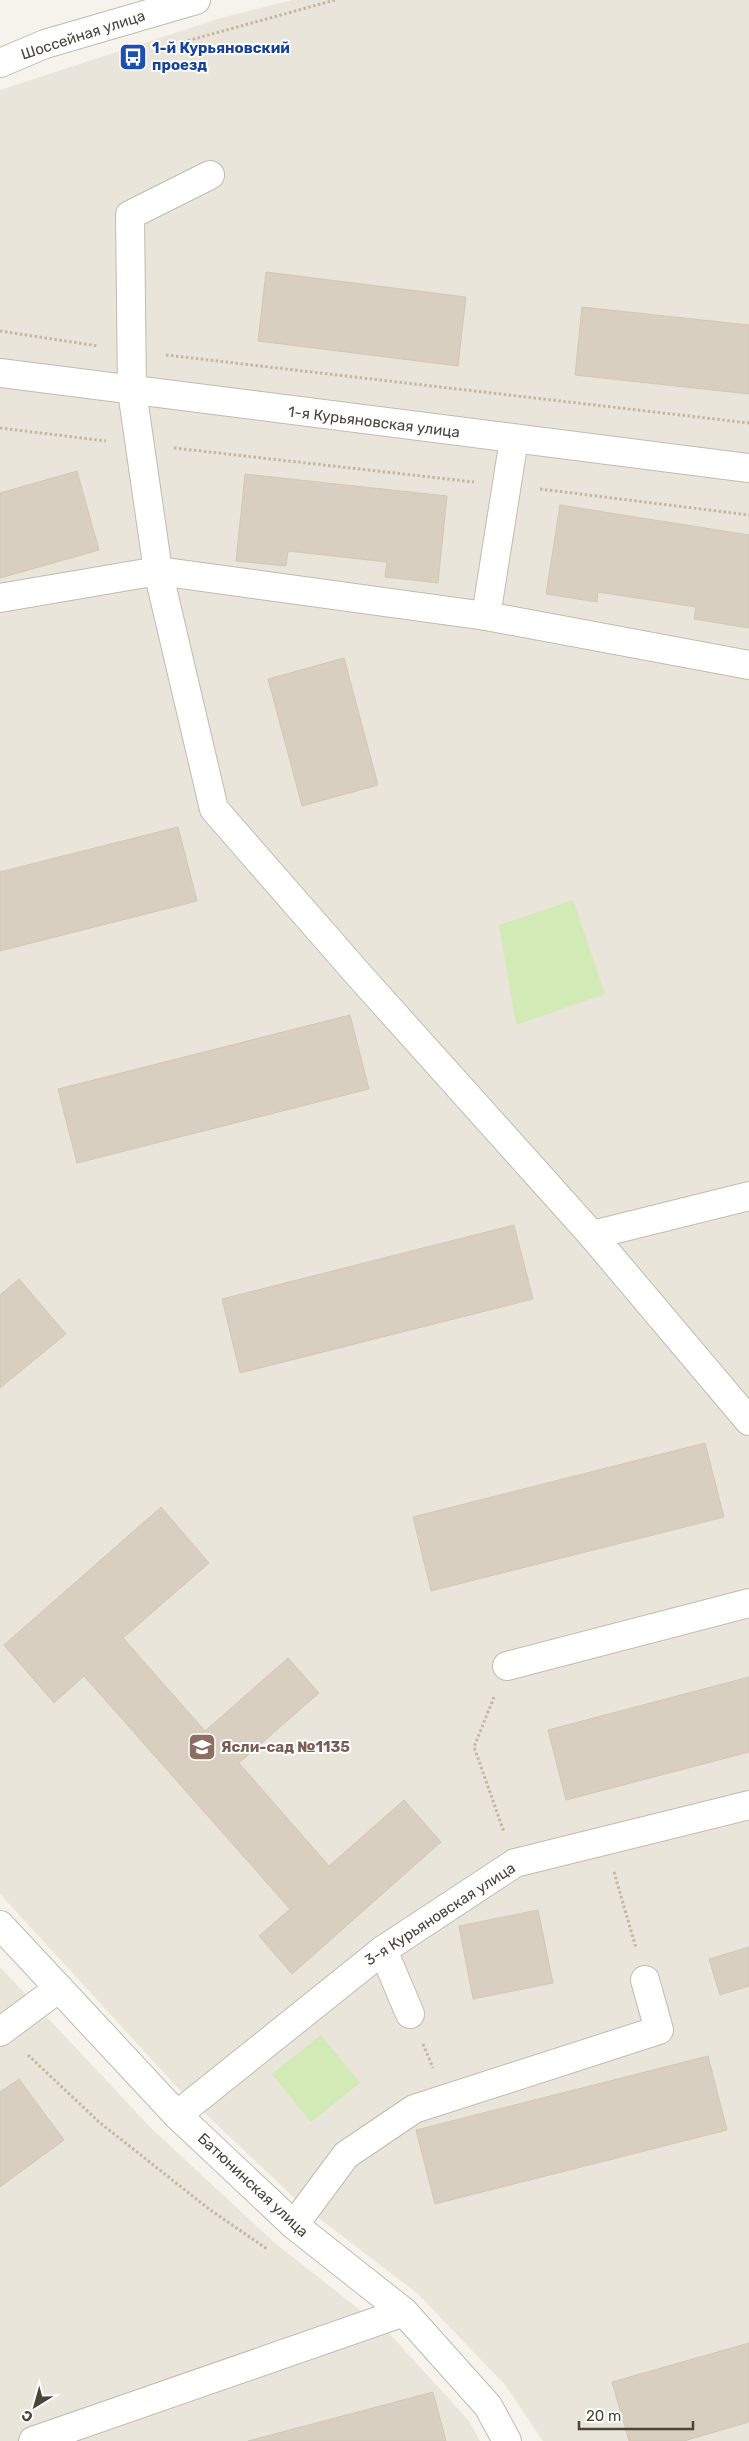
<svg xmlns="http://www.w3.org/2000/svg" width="749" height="2441" viewBox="0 0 749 2441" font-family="Rubik,sans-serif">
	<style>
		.residential { fill: #eae5da }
		.green { fill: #d2eab5 }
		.building { fill: #d8cfc1; stroke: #d3c7b4 }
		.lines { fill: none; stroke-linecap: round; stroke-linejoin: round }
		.minor-casing { stroke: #c2bbae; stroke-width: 30 }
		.path { stroke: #c4b79f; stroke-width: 3; stroke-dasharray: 2.5 2.5; stroke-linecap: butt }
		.minor { stroke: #fff; stroke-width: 28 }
		.labels { text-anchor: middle; stroke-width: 4; stroke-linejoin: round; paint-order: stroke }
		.street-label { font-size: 15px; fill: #4b4439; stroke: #fff }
		.transit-label { font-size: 15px; font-weight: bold; fill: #164399; stroke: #fff; text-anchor: start }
		.education-label { font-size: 15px; font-weight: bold; fill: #785e54; stroke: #fff; text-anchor: start }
	</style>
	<rect width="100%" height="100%" fill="#f6f3ec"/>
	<g class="residential">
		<path d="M292 0H749V2441H543L506 2386 418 2294 303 2206 176 2086 0 1894V90L221 18Z"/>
		<path d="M0 1967 151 2128 276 2244 388 2332 469 2421 480 2441H0Z"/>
	</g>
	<g class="green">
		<path d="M573 900 605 994 516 1025 499 925Z"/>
		<path d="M321 2035 360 2083 311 2122 272 2074Z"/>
	</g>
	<g class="building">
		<path d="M266 272 466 297 458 366 258 341Z"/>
		<path d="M582 307 749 325V394L575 375Z"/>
		<path d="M77 471 99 550 0 578V493Z"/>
		<path d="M245 474 447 496 438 583 385 577 387 562 288 551 286 566 236 561Z"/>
		<path d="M560 505 749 535V628L694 619 696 607 598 592 597 602 546 594Z"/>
		<path d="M344 658 378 785 302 806 268 679Z"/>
		<path d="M178 827 197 901 0 951V872Z"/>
		<path d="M350 1015 369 1089 77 1163 58 1089Z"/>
		<path d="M514 1225 533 1299 240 1373 222 1299Z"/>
		<path d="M19 1279 66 1334 0 1388V1295Z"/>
		<path d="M705 1443 724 1517 431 1591 413 1517Z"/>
		<path d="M161 1507 209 1563 123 1638 205 1731 288 1658 319 1693 239 1763 329 1866 404 1800 441 1842 292 1974 259 1936 290 1909 84 1676 54 1703 4 1645Z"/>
		<path d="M749 1677V1752L566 1800 548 1730Z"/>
		<path d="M538 1910 553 1983 473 1999 459 1926Z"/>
		<path d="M749 1947V1986L720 1995 709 1959Z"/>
		<path d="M708 2056 727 2130 435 2204 416 2130Z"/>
		<path d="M19 2079 64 2140 0 2187V2092Z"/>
		<path d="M749 2343V2422L684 2441H629L612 2382Z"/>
		<path d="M433 2392 446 2441H248L350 2414Z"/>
	</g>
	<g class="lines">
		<g class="minor-casing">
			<g id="minor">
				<path d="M0 63 45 44 196 0"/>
				<path d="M0 373 749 468"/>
				<path d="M514 439 486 616 158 571 214 809 358 974 592 1235 749 1196"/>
				<path d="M0 598 158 571 132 391 130 215 210 175"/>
				<path d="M486 616 749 665"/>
				<path d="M592 1235 749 1421"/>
				<path d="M507 1666 749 1603"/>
				<path d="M0 1925 177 2115 294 2225 404 2312 488 2406 507 2441"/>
				<path d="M383 1950 410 2014"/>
				<path d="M0 2032 59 1988"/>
				<path d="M177 2115 383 1950 515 1863 749 1805"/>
				<path d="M294 2225 346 2155 414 2109 659 2030 645 1980"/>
				<path d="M33 2441 404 2312"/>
			</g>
		</g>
		<g class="path">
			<path d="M183 42 335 0"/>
			<path d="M0 331 98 346"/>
			<path d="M166 355 749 423"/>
			<path d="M0 428 106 441"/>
			<path d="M174 448 474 482"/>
			<path d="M540 489 749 515"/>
			<path d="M494 1697 474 1747 504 1832"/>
			<path d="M614 1872 636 1948"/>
			<path d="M423 2044 433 2068"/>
			<path d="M28 2055 99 2122 209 2209 267 2249"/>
		</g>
		<use href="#minor" class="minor"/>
	</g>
	<defs>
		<g id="bus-square" transform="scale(1.4375)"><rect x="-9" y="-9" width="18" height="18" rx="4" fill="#1a4fb4" stroke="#fff"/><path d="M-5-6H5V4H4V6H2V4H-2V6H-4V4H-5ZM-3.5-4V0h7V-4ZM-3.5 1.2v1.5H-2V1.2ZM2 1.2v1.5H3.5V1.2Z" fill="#fff"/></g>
		<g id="school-square" transform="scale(1.4375)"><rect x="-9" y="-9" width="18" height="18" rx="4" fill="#8d6e63" stroke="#fff"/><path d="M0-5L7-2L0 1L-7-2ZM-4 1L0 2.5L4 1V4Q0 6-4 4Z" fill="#fff"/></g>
	</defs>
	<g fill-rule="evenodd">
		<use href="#bus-square" x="133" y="57"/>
		<use href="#school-square" x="202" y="1747"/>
	</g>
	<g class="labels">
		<g class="street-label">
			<text transform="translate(83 35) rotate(-18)" y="5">Шоссейная улица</text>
			<text transform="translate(374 422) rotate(7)" y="5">1-я Курьяновская улица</text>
			<text transform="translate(440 1914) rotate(-33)" y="5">3-я Курьяновская улица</text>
			<text transform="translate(253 2185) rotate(43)" y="5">Батюнинская улица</text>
		</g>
		<g class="transit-label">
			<text x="152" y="53">1-й Курьяновский<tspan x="152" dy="17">проезд</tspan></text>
		</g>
		<g class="education-label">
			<text x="221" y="1752">Ясли-сад №1135</text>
		</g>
	</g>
	<g transform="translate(35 2406) rotate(217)" stroke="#ffffff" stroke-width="4" paint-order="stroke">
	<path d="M0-4L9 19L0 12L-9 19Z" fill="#4b4439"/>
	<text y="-8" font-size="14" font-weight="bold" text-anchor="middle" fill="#4b4439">С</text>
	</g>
	<path d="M579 2421v8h114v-8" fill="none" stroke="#4b4439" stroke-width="2.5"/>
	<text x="586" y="2421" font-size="15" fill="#4b4439" stroke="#ffffff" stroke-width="4" paint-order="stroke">20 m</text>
</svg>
